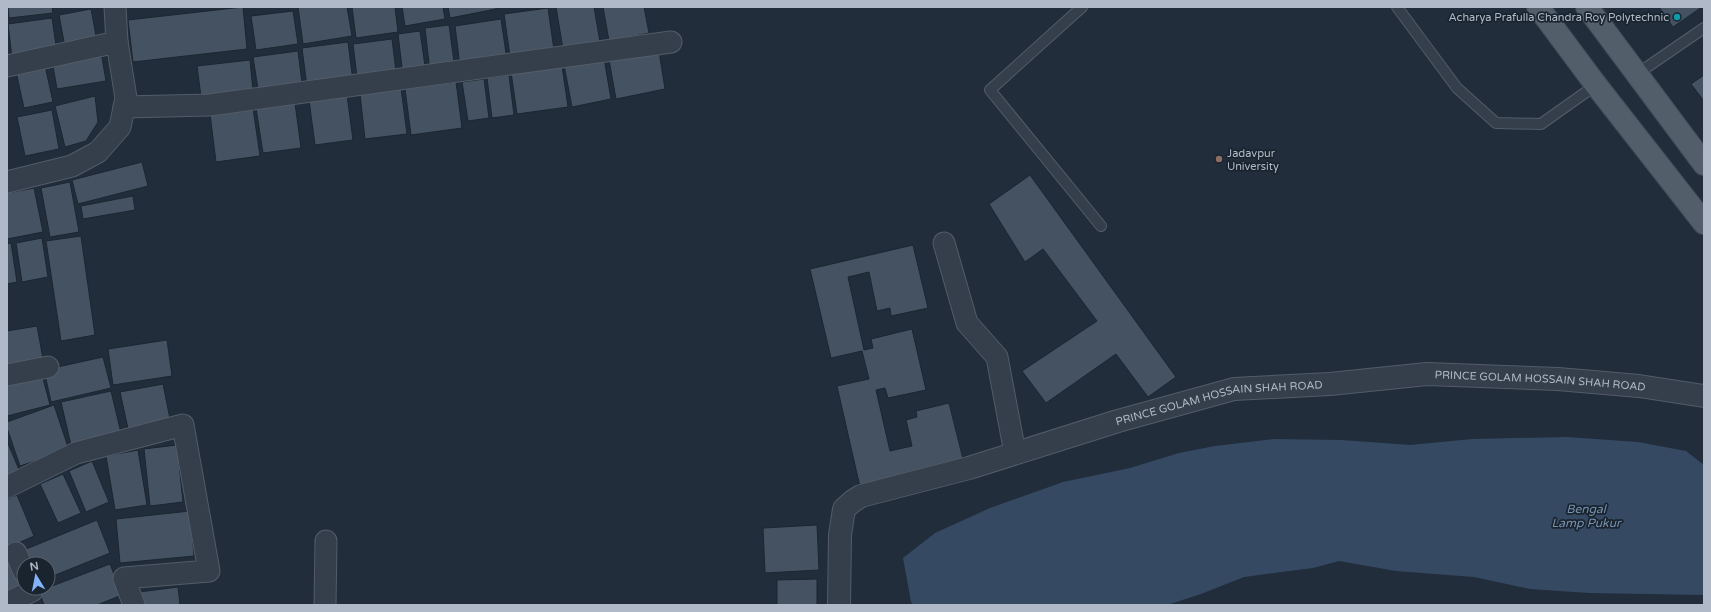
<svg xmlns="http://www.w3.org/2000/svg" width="1711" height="612" viewBox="0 0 1711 612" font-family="'Varela Round',sans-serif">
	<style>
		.water { fill: #354962 }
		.building { fill: #445262; stroke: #1c2631 }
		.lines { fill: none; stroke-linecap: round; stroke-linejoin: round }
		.service-casing { stroke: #535c68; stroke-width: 12 }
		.minor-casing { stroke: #535c68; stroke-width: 23 }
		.tertiary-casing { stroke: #535c68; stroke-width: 24 }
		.primary-casing { stroke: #3e4854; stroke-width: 24 }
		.service { stroke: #353f4b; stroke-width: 10 }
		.minor { stroke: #353f4b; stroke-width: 21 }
		.tertiary { stroke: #353f4b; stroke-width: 22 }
		.primary { stroke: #535e6b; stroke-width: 22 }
		.culture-dot { fill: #0f9aa8; stroke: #1a242f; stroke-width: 1.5 }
		.education-dot { fill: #8d6e63; stroke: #1a242f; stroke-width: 1.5 }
		.labels { text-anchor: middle; stroke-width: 3.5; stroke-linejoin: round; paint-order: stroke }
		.poi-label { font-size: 11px; fill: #b0b9c7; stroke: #1a242f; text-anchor: end }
		.street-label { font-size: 11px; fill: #b0b9c7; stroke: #1a242f }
		.water-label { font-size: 12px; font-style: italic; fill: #7791b0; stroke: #1a242f }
	</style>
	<rect width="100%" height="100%" fill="#212d3b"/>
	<path class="water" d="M1567 437 1638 442 1686 451 1704 465V595L1589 593 1530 589 1474 577 1396 571 1339 561 1313 568 1244 577 1201 594 1167 605H913L911 602 903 558 935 533 990 508 1063 482 1130 468 1179 453 1215 446 1275 439 1342 440 1410 445 1472 439Z"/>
	<g class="building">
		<path d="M8 7H52L53 13 9 18Z"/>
		<path d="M243 7 247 49 133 62 128 20Z"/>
		<path d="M298 7H347L352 36 303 44Z"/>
		<path d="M352 7H395L398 32 356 38Z"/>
		<path d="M402 7H443L445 19 405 26Z"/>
		<path d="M448 7H496V9L450 18Z"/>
		<path d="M556 7H594L600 42 563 49Z"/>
		<path d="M603 7H644L649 33 609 41Z"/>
		<path d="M1659 7H1702L1673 27Z"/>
		<path d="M548 8 554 50 510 56 504 14Z"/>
		<path d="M91 9 97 41 65 47 59 15Z"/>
		<path d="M293 11 298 44 256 50 251 16Z"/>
		<path d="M52 18 57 52 12 58 8 24Z"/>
		<path d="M501 19 507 60 460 66 455 26Z"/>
		<path d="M449 25 455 69 430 72 425 28Z"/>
		<path d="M420 31 426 73 403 76 398 34Z"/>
		<path d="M392 39 396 71 357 77 353 44Z"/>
		<path d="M348 42 353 81 307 87 302 48Z"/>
		<path d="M298 51 302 83 258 89 253 57Z"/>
		<path d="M659 51 665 89 616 99 609 60Z"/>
		<path d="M101 52 106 81 57 89 52 61Z"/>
		<path d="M604 58 611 99 572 107 564 65Z"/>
		<path d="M250 60 253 91 201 97 197 66Z"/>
		<path d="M44 61 53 102 24 108 15 67Z"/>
		<path d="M562 66 568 107 517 114 511 72Z"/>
		<path d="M509 75 514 115 492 118 487 78Z"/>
		<path d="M1704 75V101L1691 84Z"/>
		<path d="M484 79 489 118 468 121 462 82Z"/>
		<path d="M456 82 462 128 411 135 405 89Z"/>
		<path d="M401 88 407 134 365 139 360 94Z"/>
		<path d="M347 95 353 140 315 145 309 100Z"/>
		<path d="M95 96 98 122 86 141 65 147 55 106Z"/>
		<path d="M295 103 301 148 263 153 256 108Z"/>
		<path d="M253 108 260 156 216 162 210 114Z"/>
		<path d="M52 110 59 149 25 156 17 117Z"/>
		<path d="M142 162 148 186 78 204 72 180Z"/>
		<path d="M1030 175 1176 377 1148 397 1116 354 1046 403 1022 371 1097 321 1043 249 1025 262 989 204Z"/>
		<path d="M70 182 79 232 50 237 41 188Z"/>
		<path d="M34 188 43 232 7 239V193Z"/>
		<path d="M133 196 135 210 83 219 81 206Z"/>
		<path d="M81 236 95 335 61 341 46 241Z"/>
		<path d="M42 238 48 277 22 282 16 243Z"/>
		<path d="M11 243 17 282 7 284V244Z"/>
		<path d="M913 245 928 308 891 316 890 308 877 311 869 272 848 277 864 350 873 348 871 339 912 329 926 390 888 398 885 388 876 390 890 451 912 446 906 420 917 417 916 411 949 403 964 463 860 487 837 386 869 379 862 351 831 358 810 269Z"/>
		<path d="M37 326 43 359 7 366V331Z"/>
		<path d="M167 340 172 376 113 385 108 349Z"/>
		<path d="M103 357 111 388 51 402 44 370Z"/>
		<path d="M41 371 50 405 7 416V380Z"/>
		<path d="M163 384 171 424 129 433 120 392Z"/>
		<path d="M111 391 121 433 71 445 61 402Z"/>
		<path d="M54 405 69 450 20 466 7 428V422Z"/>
		<path d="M7 441 20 472 7 477Z"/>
		<path d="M177 445 183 502 150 506 144 449Z"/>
		<path d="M138 450 147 505 115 510 106 456Z"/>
		<path d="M92 461 109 502 86 512 69 471Z"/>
		<path d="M63 474 81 513 58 523 40 484Z"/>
		<path d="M17 495 34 536 7 548V499Z"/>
		<path d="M190 511 194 556 120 563 116 519Z"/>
		<path d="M97 520 110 553 48 578V564H24L19 552Z"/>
		<path d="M817 525 819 570 765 573 763 528Z"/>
		<path d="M7 558 24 581V587L7 595Z"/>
		<path d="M110 564 122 595 97 605H44L39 591Z"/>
		<path d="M817 579V605H777V580Z"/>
		<path d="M178 587 180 605H141L139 592Z"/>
	</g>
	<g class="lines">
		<g class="service-casing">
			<g id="service">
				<path d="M1082 7 990 90 1101 226"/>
				<path d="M1397 7 1457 88 1496 123 1541 124 1596 85"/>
				<path d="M1637 74 1704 28"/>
			</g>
		</g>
		<g class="minor-casing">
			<g id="minor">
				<path d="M7 66 117 42"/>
				<path d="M124 107 210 105 671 42"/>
				<path d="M7 182 72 166 98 152 120 127 126 98 117 42 115 7"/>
				<path d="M944 243 967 323 997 357 1015 453"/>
				<path d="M7 375 48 367"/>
				<path d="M7 487 76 453 183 425 209 571 124 578 134 605"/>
				<path d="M16 553 24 572"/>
				<path d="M7 603 32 591"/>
				<path d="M325 605 326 541"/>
			</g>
		</g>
		<g class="tertiary-casing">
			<g id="tertiary">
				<path id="s1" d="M839 605 840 535 844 509 853 501 861 496 969 468 1118 421 1234 389 1330 384 1427 374 1558 379 1639 386 1704 396"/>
			</g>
		</g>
		<g class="primary-casing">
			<g id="primary">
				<path d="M1538 7 1596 85 1704 223"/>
				<path d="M1587 7 1704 164"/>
			</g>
		</g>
		<use href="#service" class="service"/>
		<use href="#minor" class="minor"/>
		<use href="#tertiary" class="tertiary"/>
		<use href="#primary" class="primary"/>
	</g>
	<circle class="culture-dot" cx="1677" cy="17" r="4"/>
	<circle class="education-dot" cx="1219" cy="159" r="4"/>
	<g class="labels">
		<g class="poi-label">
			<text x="1669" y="21">Acharya Prafulla Chandra Roy Polytechnic</text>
			<text x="1227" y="157" text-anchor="start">Jadavpur<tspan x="1227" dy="13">University</tspan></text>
		</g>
		<g class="street-label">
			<text dy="4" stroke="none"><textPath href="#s1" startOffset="813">PRINCE GOLAM HOSSAIN SHAH ROAD</textPath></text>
			<text dy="4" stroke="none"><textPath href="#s1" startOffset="489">PRINCE GOLAM HOSSAIN SHAH ROAD</textPath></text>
		</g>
		<g class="water-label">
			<text x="1586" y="513">Bengal<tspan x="1586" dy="14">Lamp Pukur</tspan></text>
		</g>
	</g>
	<rect width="1711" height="612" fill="none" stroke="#b0b9c7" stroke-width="16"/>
	<g transform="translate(36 576) rotate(350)"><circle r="19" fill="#1a242f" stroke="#56606c"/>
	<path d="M0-3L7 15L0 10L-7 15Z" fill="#82b3fa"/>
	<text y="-6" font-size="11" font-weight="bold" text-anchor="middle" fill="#b0b9c7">N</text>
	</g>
</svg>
